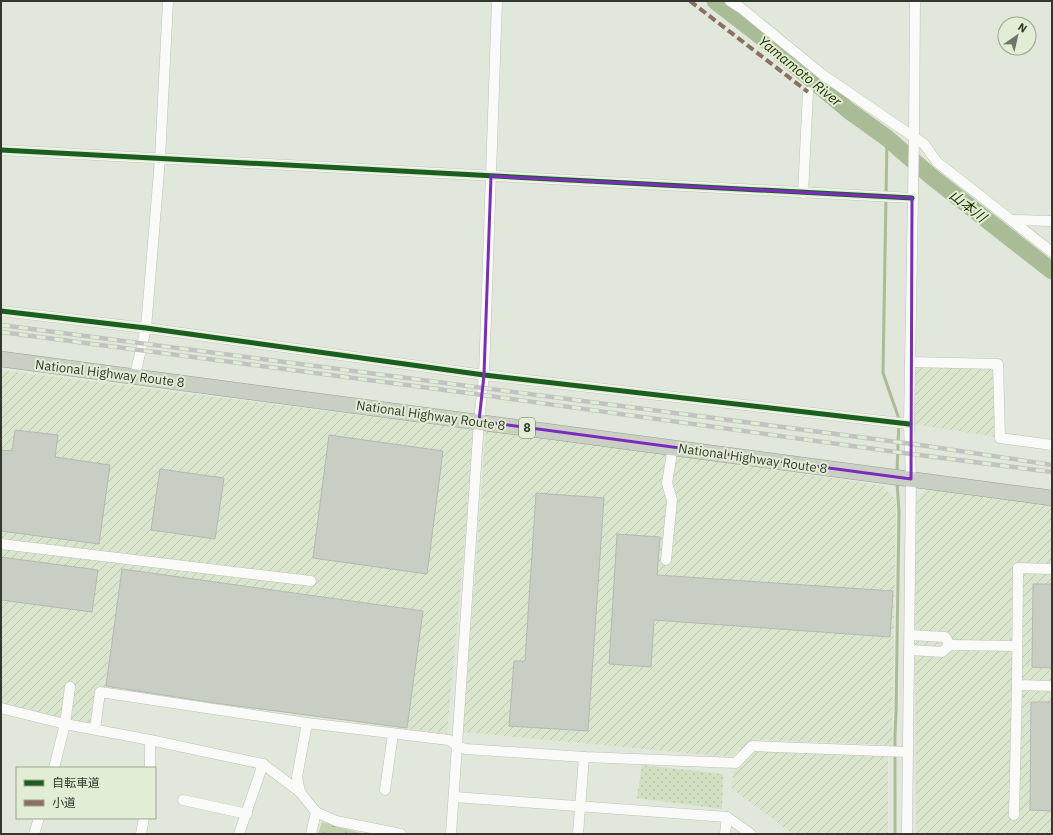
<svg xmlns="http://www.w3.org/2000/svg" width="1053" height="835" viewBox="0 0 1053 835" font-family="'IBM Plex Sans','Noto Sans JP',sans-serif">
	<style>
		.industrial { fill: url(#industrial-furrows) }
		.green { fill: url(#green-dots) }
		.forest { fill: url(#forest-firs) }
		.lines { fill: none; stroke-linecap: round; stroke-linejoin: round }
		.stream { stroke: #aabc96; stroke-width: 3 }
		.river { stroke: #aabc96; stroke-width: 17 }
		.building { fill: #c9cec4; stroke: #b4b9af }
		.minor-casing { stroke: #bdc2b7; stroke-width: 11 }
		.highway-casing { stroke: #989f8f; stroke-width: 16 }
		.minor { stroke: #fafbf9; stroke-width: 10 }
		.highway { stroke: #cacfc4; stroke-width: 15 }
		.rail-casing { stroke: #c2c3c0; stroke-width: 4.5 }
		.rail { stroke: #e1edd4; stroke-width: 3; stroke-dasharray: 9; stroke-linecap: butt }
		.quiet { stroke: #8d6e63; stroke-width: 4; stroke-dasharray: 8 4; stroke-linecap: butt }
		.cycleway-casing { stroke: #e1edd4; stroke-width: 8 }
		.cycleway { stroke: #1b5e20; stroke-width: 5 }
		.marked { fill: none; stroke: #7b2cbf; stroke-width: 3; stroke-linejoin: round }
		.labels { text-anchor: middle; stroke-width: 4; stroke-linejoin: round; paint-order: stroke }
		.shield { fill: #e1edd4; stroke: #676e60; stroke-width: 1 }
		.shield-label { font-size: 12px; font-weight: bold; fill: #33382e }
		.street-label { font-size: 13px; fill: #33382e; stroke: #e1edd4 }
		.water-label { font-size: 14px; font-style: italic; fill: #203400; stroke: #e1edd4 }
	</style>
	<defs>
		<pattern id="industrial-furrows" width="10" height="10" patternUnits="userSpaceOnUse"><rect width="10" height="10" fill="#d9e5cd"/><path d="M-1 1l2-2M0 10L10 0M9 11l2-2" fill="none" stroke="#bbc5b0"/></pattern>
		<pattern id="green-dots" width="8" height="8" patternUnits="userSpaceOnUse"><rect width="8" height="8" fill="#d0e0c0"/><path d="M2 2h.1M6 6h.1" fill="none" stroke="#b3c1a5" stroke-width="1.8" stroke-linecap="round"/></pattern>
		<pattern id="forest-firs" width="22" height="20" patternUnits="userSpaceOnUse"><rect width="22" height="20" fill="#c2d2b1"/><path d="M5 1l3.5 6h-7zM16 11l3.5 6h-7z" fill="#a7b599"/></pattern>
	</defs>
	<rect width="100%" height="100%" fill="#e1e7da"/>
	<g class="industrial">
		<path d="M915 366 995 368V437L914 424Z"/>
		<path d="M1 370 475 430 447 734 97 688 90 725 1 706Z"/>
		<path d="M486 427 883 486 896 500 892 745 753 740 731 757 463 732Z"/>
		<path d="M929 486 1052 504V834H916L914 504Z"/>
		<path d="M754 751 888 756V834H793L731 788 734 770Z"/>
	</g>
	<path class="green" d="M642 765 723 774 722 809 637 798Z"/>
	<path class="forest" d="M322 822 364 834H318Z"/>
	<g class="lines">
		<g class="stream">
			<path d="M887 138 883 373 899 419 897 472"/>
			<path d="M895 834V735L896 713 899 512 897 482"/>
		</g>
		<path class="river" d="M715 1 759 35 848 110 887 138 932 177 1052 271"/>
	</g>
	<g class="building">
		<path d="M15 430 58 435 55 457 110 465 99 544 1 531V450L12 451Z"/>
		<path d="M329 435 443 451 427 574 313 558Z"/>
		<path d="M160 469 224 478 215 539 151 530Z"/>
		<path d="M536 493 604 498 588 731 509 726 514 661H525Z"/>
		<path d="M617 534 660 537 657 575 893 591 890 637 654 620 651 667 609 664Z"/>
		<path d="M1 557 98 570 92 612 1 600Z"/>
		<path d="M122 569 423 611 407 728 215 703 106 686Z"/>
		<path d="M1033 584H1052V668L1032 667Z"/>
		<path d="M1031 702H1052V811L1030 810Z"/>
	</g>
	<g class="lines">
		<g class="minor-casing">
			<g id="minor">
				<path d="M730 1 741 8 823 75 924 144 937 162 1052 252"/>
				<path d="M1 150 912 198"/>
				<path d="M803 193 808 92"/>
				<path d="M1013 220 1052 221"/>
				<path d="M1 311 146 328 484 375 909 424"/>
				<path d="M910 362 998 364 1000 438 1052 445"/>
				<path d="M135 375 146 328 160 159 168 1"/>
				<path d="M1 544 311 581"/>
				<path d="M666 560 672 500 667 483 673 447"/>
				<path d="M1052 569 1018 568 1017 685 1052 686"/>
				<path d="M910 635 945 637 950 645"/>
				<path d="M910 650 942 652 950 645 1017 646"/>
				<path d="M1 708 65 724 150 740 263 764 300 792 316 812 336 821 401 834"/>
				<path d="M95 729 100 692 307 723 449 740 457 746 466 749 584 757 736 763 752 746 908 752"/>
				<path d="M150 740V768"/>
				<path d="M54 768 65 724 70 687"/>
				<path d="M385 790 393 734"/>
				<path d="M300 792 297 777 307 723"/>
				<path d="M454 797 727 817"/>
				<path d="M183 800 247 814"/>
				<path d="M1014 815 1017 685"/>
				<path d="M34 834 39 818"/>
				<path d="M141 834 144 818"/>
				<path d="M239 834 263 764"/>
				<path d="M311 834 316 812"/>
				<path d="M451 834 479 421 484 375 497 1"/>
				<path d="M578 834 584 757"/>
				<path d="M725 834 727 817 751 834"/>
				<path d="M907 834 911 479 909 424 914 138 915 1"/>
			</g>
		</g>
		<g class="highway-casing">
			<path id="highway" d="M1 359 1052 498"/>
		</g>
		<use href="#minor" class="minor"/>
		<use href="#highway" class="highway"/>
		<g class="rail-casing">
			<g id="rail">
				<path d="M1 325 920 445 1052 465"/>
				<path d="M1 332 468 393 896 452 1052 472"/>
			</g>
		</g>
		<use href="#rail" class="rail"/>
		<path class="quiet" d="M690 1 808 92"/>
		<g class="cycleway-casing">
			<g id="cycleway">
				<path d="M1 150 912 198"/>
				<path d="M1 311 146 328 484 375 909 424"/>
			</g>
		</g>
		<use href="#cycleway" class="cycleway"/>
	</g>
	<path class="marked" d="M491 176 912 198 911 479 479 421 484 375Z"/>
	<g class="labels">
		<rect class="shield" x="519" y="418" width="16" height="20" rx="3"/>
		<g class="shield-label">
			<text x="527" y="432">8</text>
		</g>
		<g class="street-label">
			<text transform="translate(110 373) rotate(7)" y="5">National Highway Route 8</text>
			<text transform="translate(431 415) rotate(8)" y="5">National Highway Route 8</text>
			<text transform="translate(753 458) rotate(8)" y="5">National Highway Route 8</text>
		</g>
		<g class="water-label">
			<text transform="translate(800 71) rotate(39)" y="5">Yamamoto River</text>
			<text transform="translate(968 206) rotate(38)" y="5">山本川</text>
		</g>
	</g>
	<rect width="1053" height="835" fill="none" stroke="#33382e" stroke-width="4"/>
	<rect x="16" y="767" width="140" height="52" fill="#e1edd4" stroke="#9ba592"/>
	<rect x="24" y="780" width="20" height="6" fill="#1b5e20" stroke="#9ba592"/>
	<text x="52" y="787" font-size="12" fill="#33382e">自転車道</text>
	<rect x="24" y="800" width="20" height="6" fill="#8d6e63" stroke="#9ba592"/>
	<text x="52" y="807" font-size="12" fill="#33382e">小道</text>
	<g transform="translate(1017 36) rotate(34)"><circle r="19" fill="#e1edd4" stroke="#9ba592"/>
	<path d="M0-3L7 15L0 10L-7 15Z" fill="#70756a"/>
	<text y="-6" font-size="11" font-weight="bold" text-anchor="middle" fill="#33382e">N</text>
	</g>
</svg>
